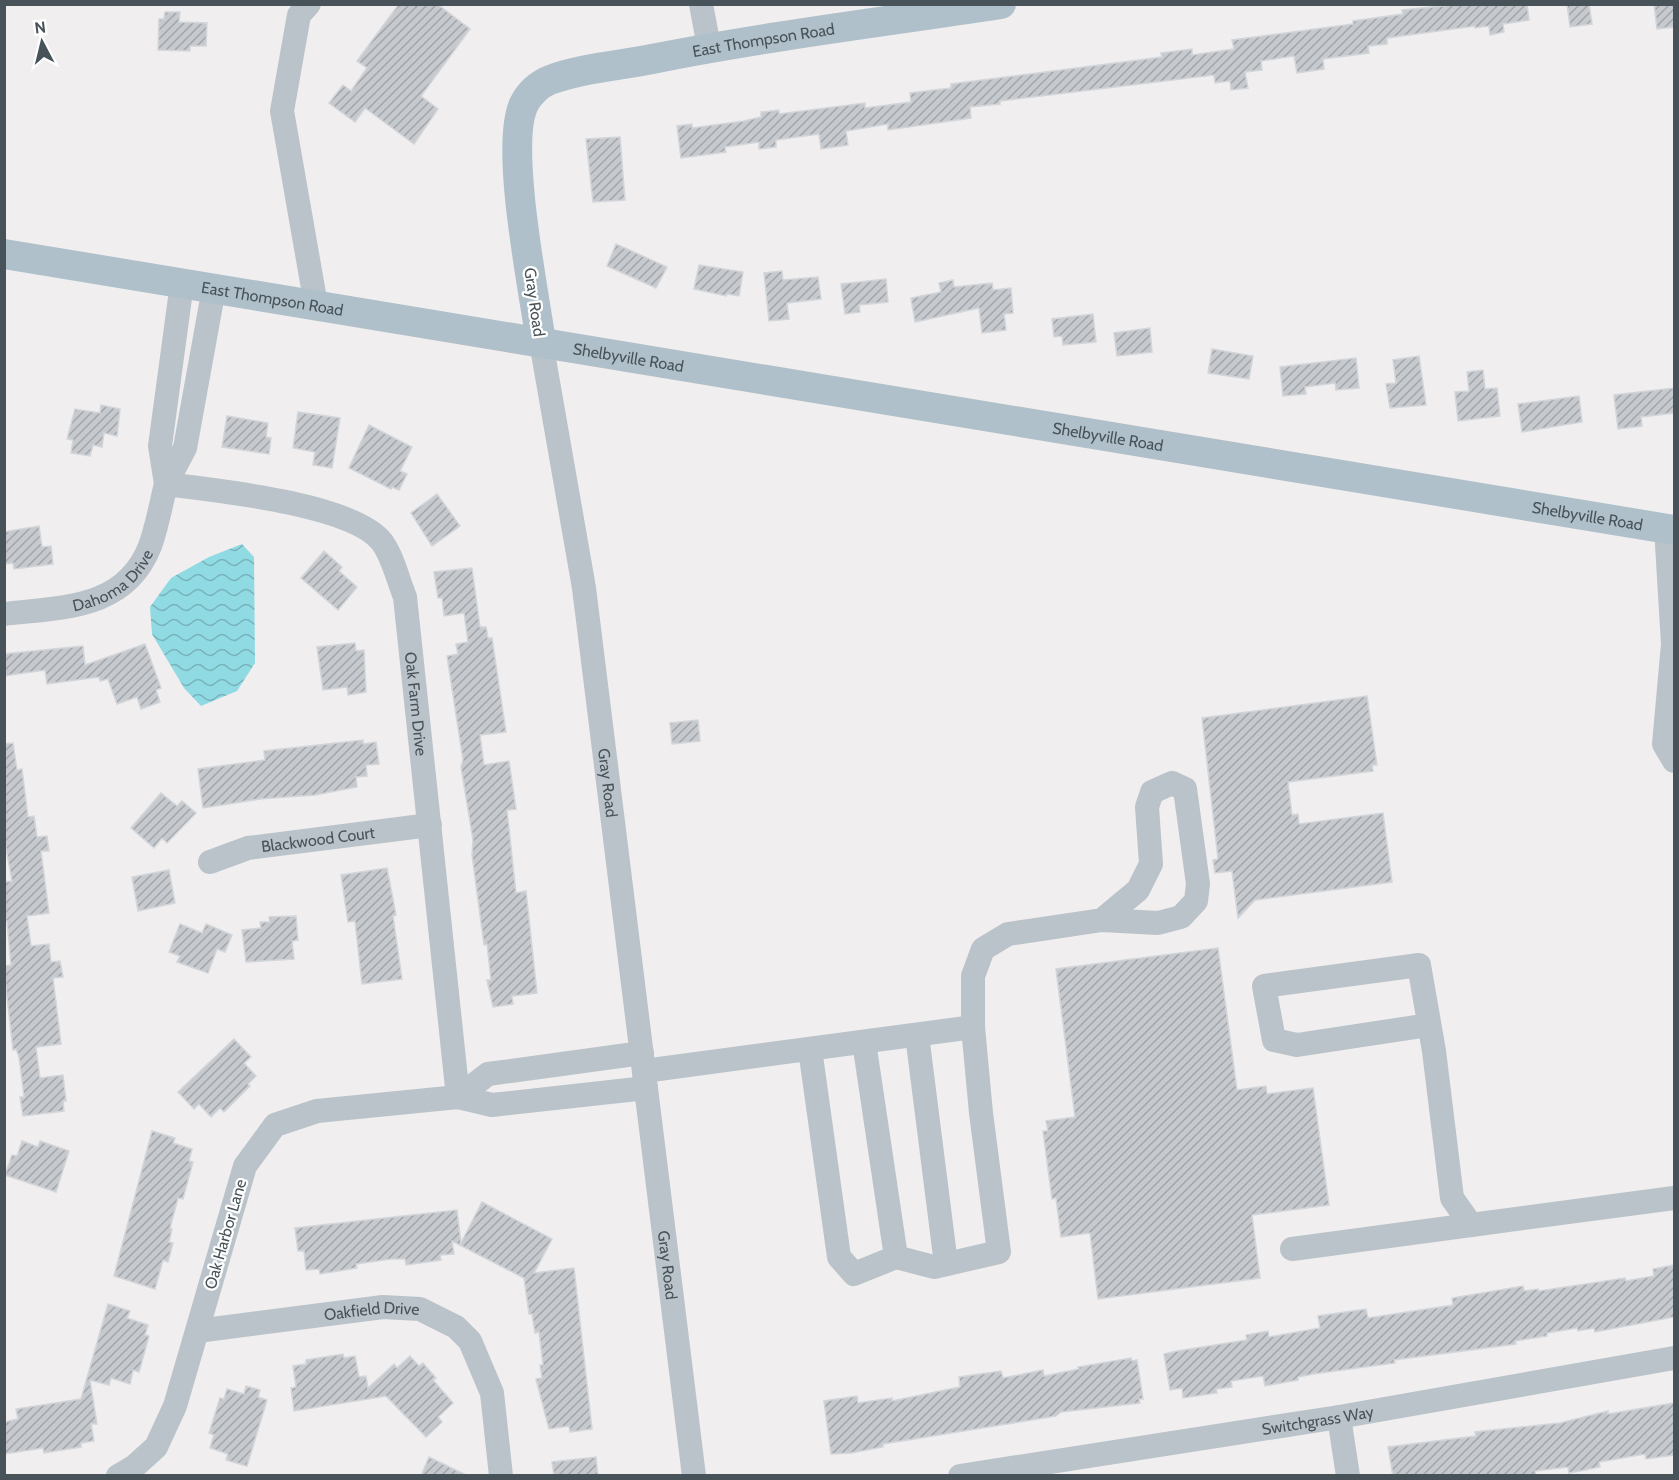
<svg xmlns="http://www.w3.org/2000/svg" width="1679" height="1480" viewBox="0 0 1679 1480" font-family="Cabin,sans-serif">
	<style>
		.water { fill: url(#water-waves) }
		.building { fill: url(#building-hatch); stroke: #d2d5d9; stroke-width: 1.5 }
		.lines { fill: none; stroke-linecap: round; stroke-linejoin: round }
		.minor { stroke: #bac3c9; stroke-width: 24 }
		.major { stroke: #b0c0ca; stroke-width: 30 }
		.labels { text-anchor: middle; stroke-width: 4.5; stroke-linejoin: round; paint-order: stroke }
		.street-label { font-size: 16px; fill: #485359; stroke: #fff }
	</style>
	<defs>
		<pattern id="water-waves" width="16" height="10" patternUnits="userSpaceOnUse" patternTransform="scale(1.5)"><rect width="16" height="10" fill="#90dae3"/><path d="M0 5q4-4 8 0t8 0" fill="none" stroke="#78b3bb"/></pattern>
		<pattern id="building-hatch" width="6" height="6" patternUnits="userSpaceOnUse" patternTransform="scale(1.5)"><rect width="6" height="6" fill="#c6c9cd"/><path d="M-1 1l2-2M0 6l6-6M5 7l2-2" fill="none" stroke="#a3a6a9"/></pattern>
	</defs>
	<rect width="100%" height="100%" fill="#f0eeee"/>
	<path class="water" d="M242 544 254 557 255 663 237 691 201 706 184 688 152 634 150 607 171 578 209 557Z"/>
	<g class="building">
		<path d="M399 4H437L470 29 421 96 438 109 414 144 365 108 355 122 329 103 343 85 351 91 367 68 357 61Z"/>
		<path d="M1464 4H1527L1529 20 1503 24 1504 32 1490 35 1489 26 1475 28V26L1387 38V44L1368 46 1369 53 1323 59 1324 69 1297 73 1294 56 1261 61 1262 70 1245 72 1248 88 1231 90 1230 81 1215 83 1214 75 1000 101V104L970 107 971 118 888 130V124L846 131 848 145 821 149 819 134 776 140V147L759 149V142L725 147 726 152 681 158 677 126 692 124V128L744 121 761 117V112L779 110V114L865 103V108L911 102 910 93 951 88V84L1162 57 1161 53 1192 49V55L1234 49 1232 40 1353 24V21L1403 14 1402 10Z"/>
		<path d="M1567 4H1589L1592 24 1570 27Z"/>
		<path d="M1654 4H1674V27L1657 29Z"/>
		<path d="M165 12H180L179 22 207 23 206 46H190V51L158 50 159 19H164Z"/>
		<path d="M620 137 625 200 593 202 586 139Z"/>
		<path d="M616 244 667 267 656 288 607 266Z"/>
		<path d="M699 265 743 272 739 296 727 294 726 296 694 289Z"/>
		<path d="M782 271 783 280 818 277 821 299 787 303 789 319 769 321 764 273Z"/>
		<path d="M886 279 888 302 859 305 860 312 845 314 841 284Z"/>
		<path d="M953 280 954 287 992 283 993 290 1011 288 1013 313 1004 314 1006 330 982 333 979 308 915 322 911 298 941 292 939 283Z"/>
		<path d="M1093 314 1096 342 1063 345 1062 336 1054 337 1052 319Z"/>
		<path d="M1150 328 1152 352 1117 356 1114 333Z"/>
		<path d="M1212 349 1253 356 1249 379 1208 373Z"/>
		<path d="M1419 356 1426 405 1390 408 1386 384 1396 383 1393 360Z"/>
		<path d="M1356 358 1359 388 1336 390 1335 383 1305 387 1306 394 1283 396 1280 367Z"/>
		<path d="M1483 370 1485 389 1497 388 1500 416 1458 421 1455 392 1469 391 1467 372Z"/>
		<path d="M1674 388V413L1641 417 1642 426 1618 429 1614 395Z"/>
		<path d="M1579 396 1582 422 1522 432 1518 404Z"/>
		<path d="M101 405 120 409 117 436 104 433 102 447 93 445 90 456 71 453 73 440 67 439 75 409 100 413Z"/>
		<path d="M298 412 340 418 332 468 313 465 315 452 293 448Z"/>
		<path d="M227 416 268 423 266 437 271 438 269 454 222 447Z"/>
		<path d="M369 425 412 447 400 471 407 474 399 490 392 487 391 489 349 468Z"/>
		<path d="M437 494 460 526 432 546 411 513Z"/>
		<path d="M39 526 42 547 51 546 53 564 14 569 13 563 4 564V532Z"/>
		<path d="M324 551 342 567 339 571 357 587 338 610 301 578Z"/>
		<path d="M472 568 480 627H486L488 638H492L506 732 480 735 484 765 509 761 516 809 507 810 516 893 526 891 537 993 512 996 513 1004 493 1007 487 980H491L487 944 484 945 472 855 473 840 461 767 463 760 447 656 458 654 456 644 468 642 464 613 444 616 442 598H438L434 572Z"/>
		<path d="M355 643 356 651 364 650 366 692 348 695 347 687 323 690 317 647Z"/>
		<path d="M145 644 161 688 156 690 160 702 141 709 137 697 117 704 108 679 100 681 99 677 47 684 45 670 4 676V654L83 646 85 665Z"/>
		<path d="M1367 696 1377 765H1372L1373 771 1288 782 1292 815 1298 814 1299 824 1383 813 1392 882 1255 900 1238 918 1232 871 1215 873 1213 860 1218 859 1202 718Z"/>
		<path d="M698 720 700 741 672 744 670 723Z"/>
		<path d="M363 740V744L376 742 379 764 366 765 367 776 356 777 357 787 315 795 260 799 203 808 198 769 265 760 264 751Z"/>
		<path d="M13 743 17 770 22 769 28 817 34 816 37 837 47 836 49 851H41L49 913 27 916 31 946 49 944 51 962 60 961 63 977 53 978 61 1044 36 1047 40 1078 63 1075 66 1101H63L64 1111 23 1116 20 1097H24L19 1057 16 1049 13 1050 4 969V966L11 965 7 921 4 922V882L12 881 4 837V744Z"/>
		<path d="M161 793 177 806 182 801 196 813 167 843 162 838 154 848 131 828Z"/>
		<path d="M387 868 396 915 393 916 402 979 362 984 355 921 348 922 341 875Z"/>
		<path d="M169 870 175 903 138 911 132 877Z"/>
		<path d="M296 916 298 940 292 941 294 959 246 962 242 930 261 928 260 922H270L269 917Z"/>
		<path d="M180 924 202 933 206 924 232 935 225 952 217 949 208 973 177 962 180 956 169 952Z"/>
		<path d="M1218 948 1237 1090 1266 1086 1267 1094 1313 1088 1329 1205 1252 1215 1260 1278 1098 1299 1090 1233 1061 1237 1056 1198 1052 1199 1043 1131H1048L1046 1121 1075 1117 1056 969Z"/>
		<path d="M234 1039 251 1057 244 1063 256 1076 248 1084 250 1086 224 1112 220 1108 211 1117 199 1104 194 1109 178 1092Z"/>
		<path d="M152 1131 175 1138 173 1143 192 1149 189 1161 193 1162 183 1199 178 1198 170 1228 172 1229 169 1242 173 1243 168 1262 163 1260 155 1289 114 1276Z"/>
		<path d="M22 1141 38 1147 40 1141 69 1151 56 1192 5 1175 12 1155 17 1156Z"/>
		<path d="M482 1202 552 1239 534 1273 574 1268 592 1429 570 1432 569 1426 549 1429 536 1379 542 1378 540 1365H543L539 1332 535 1333 532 1314H529L524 1278 452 1241 454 1254 440 1255 441 1260 406 1265 405 1259H391L356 1264 357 1268 320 1274 319 1269 306 1270 304 1251H298L295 1228 457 1210 461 1243Z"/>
		<path d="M1674 1265V1317L1595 1332 1594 1328 1578 1331 1577 1328 1547 1333V1336L1515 1341 1516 1344 1394 1360 1395 1363 1313 1374 1298 1377V1380L1265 1386 1263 1376 1231 1381 1232 1387 1216 1389 1217 1393 1183 1398 1182 1388 1170 1390 1164 1354 1177 1351 1247 1340 1246 1335 1268 1331 1269 1337 1320 1328 1318 1316 1366 1309 1368 1318 1453 1305 1452 1298 1523 1286 1524 1291 1538 1289 1539 1291 1625 1278 1626 1281 1654 1276 1653 1269Z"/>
		<path d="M108 1304 130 1311 127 1318 148 1325 145 1335 149 1336 139 1372 133 1370 130 1384 111 1378 109 1385 90 1380 97 1424H91L94 1441 81 1443V1447L44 1453 43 1448 4 1454V1422L18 1419 16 1409 81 1399Z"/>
		<path d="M343 1354 344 1358 355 1356 359 1377 366 1376 368 1388 394 1364 397 1368 410 1356 419 1366 423 1363 436 1378 433 1380 453 1403 438 1417 442 1422 426 1437 386 1396 294 1411 291 1388 296 1387 293 1366 306 1364V1360Z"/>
		<path d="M1131 1358 1132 1361 1137 1360 1143 1399H1139L1140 1403 1061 1412 1056 1416 883 1444V1447L851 1453 831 1454 824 1401 857 1396 858 1403 892 1398V1401L960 1387 959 1377 1001 1371 1003 1378 1043 1370 1044 1376 1079 1369 1078 1367Z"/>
		<path d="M246 1386 260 1390 258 1397 267 1400 247 1466 226 1460 228 1454 210 1448 214 1435 209 1433 220 1398 224 1399 227 1389 244 1394Z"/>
		<path d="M1674 1403V1455L1646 1459 1645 1454 1599 1462 1600 1467 1569 1473 1568 1467 1535 1471 1536 1476H1393L1388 1447 1476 1436 1475 1432 1560 1423 1608 1411V1414Z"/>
		<path d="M429 1457 468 1476H421Z"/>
		<path d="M596 1457 598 1476H554L552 1462Z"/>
	</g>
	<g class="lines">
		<g class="minor">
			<path d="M309 4 299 15 282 111 316 305"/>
			<path d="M701 4 709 47"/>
			<path d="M182 283 160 446 166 484 185 448 214 288"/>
			<path id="s1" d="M541 342 584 588 694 1476"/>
			<path d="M1666 528 1673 644 1664 744 1674 761"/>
			<path id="s2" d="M4 614C62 607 125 610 150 546 157 527 161 504 166 484 214 490 353 504 382 542 393 557 398 580 405 597L458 1097 317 1111 275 1125 245 1166 175 1406 156 1447 135 1466 118 1476"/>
			<path id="s3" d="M210 862 248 848 430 825"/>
			<path d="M1429 1025 1297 1045 1274 1040 1264 986 1419 965 1434 1051 1452 1198 1471 1225 1674 1198"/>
			<path d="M917 1035 946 1264"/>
			<path d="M864 1042 896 1257 934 1267 999 1252 981 1113 973 1027V976L983 949 1008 934 1102 920 1138 890 1151 864 1147 807 1152 792 1172 783 1185 789 1198 884 1196 901 1181 917 1158 923 1102 920"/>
			<path d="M810 1049 839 1257 854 1274 896 1257"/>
			<path d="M642 1053 488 1074 458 1097 492 1105 646 1088"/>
			<path d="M644 1071 973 1027"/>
			<path d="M1292 1249 1471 1225"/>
			<path id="s4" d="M197 1331 383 1307 420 1309 456 1327 470 1341 492 1393 501 1476"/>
			<path d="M1339 1417 1348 1476"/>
			<path id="s5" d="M960 1476 1339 1417 1674 1358"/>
		</g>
		<g class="major">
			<path id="s6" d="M4 254 1674 530"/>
			<path id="s7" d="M541 342C534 292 504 145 524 104 529 94 539 84 550 80 582 68 618 66 652 59 767 36 884 22 1001 4"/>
		</g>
	</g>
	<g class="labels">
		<g class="street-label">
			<text dy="6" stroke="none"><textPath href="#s7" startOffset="494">East Thompson Road</textPath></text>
			<text dy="6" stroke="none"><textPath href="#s6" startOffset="272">East Thompson Road</textPath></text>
			<text transform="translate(535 302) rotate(82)" y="6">Gray Road</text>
			<text dy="6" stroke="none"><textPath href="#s6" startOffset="633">Shelbyville Road</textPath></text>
			<text dy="6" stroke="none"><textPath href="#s6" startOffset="1119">Shelbyville Road</textPath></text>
			<text dy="6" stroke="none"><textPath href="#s6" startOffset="1605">Shelbyville Road</textPath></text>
			<text dy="6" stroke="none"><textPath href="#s2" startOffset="118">Dahoma Drive</textPath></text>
			<text dy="6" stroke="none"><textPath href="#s2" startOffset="630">Oak Farm Drive</textPath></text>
			<text dy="6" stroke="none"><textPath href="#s1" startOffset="446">Gray Road</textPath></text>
			<text dy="6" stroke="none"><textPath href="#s3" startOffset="111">Blackwood Court</textPath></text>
			<text transform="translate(225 1234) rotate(-74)" y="6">Oak Harbor Lane</text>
			<text dy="6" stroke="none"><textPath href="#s1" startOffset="932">Gray Road</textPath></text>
			<text dy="6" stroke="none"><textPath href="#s4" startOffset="176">Oakfield Drive</textPath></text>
			<text dy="6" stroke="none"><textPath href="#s5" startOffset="362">Switchgrass Way</textPath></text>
		</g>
	</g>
	<rect width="1679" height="1480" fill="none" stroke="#485359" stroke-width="12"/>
	<g transform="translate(42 42) rotate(353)" stroke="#ffffff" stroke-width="4.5" paint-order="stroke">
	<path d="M0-4.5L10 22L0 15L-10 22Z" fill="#485359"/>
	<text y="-9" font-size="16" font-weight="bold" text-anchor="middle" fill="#485359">N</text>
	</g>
</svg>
